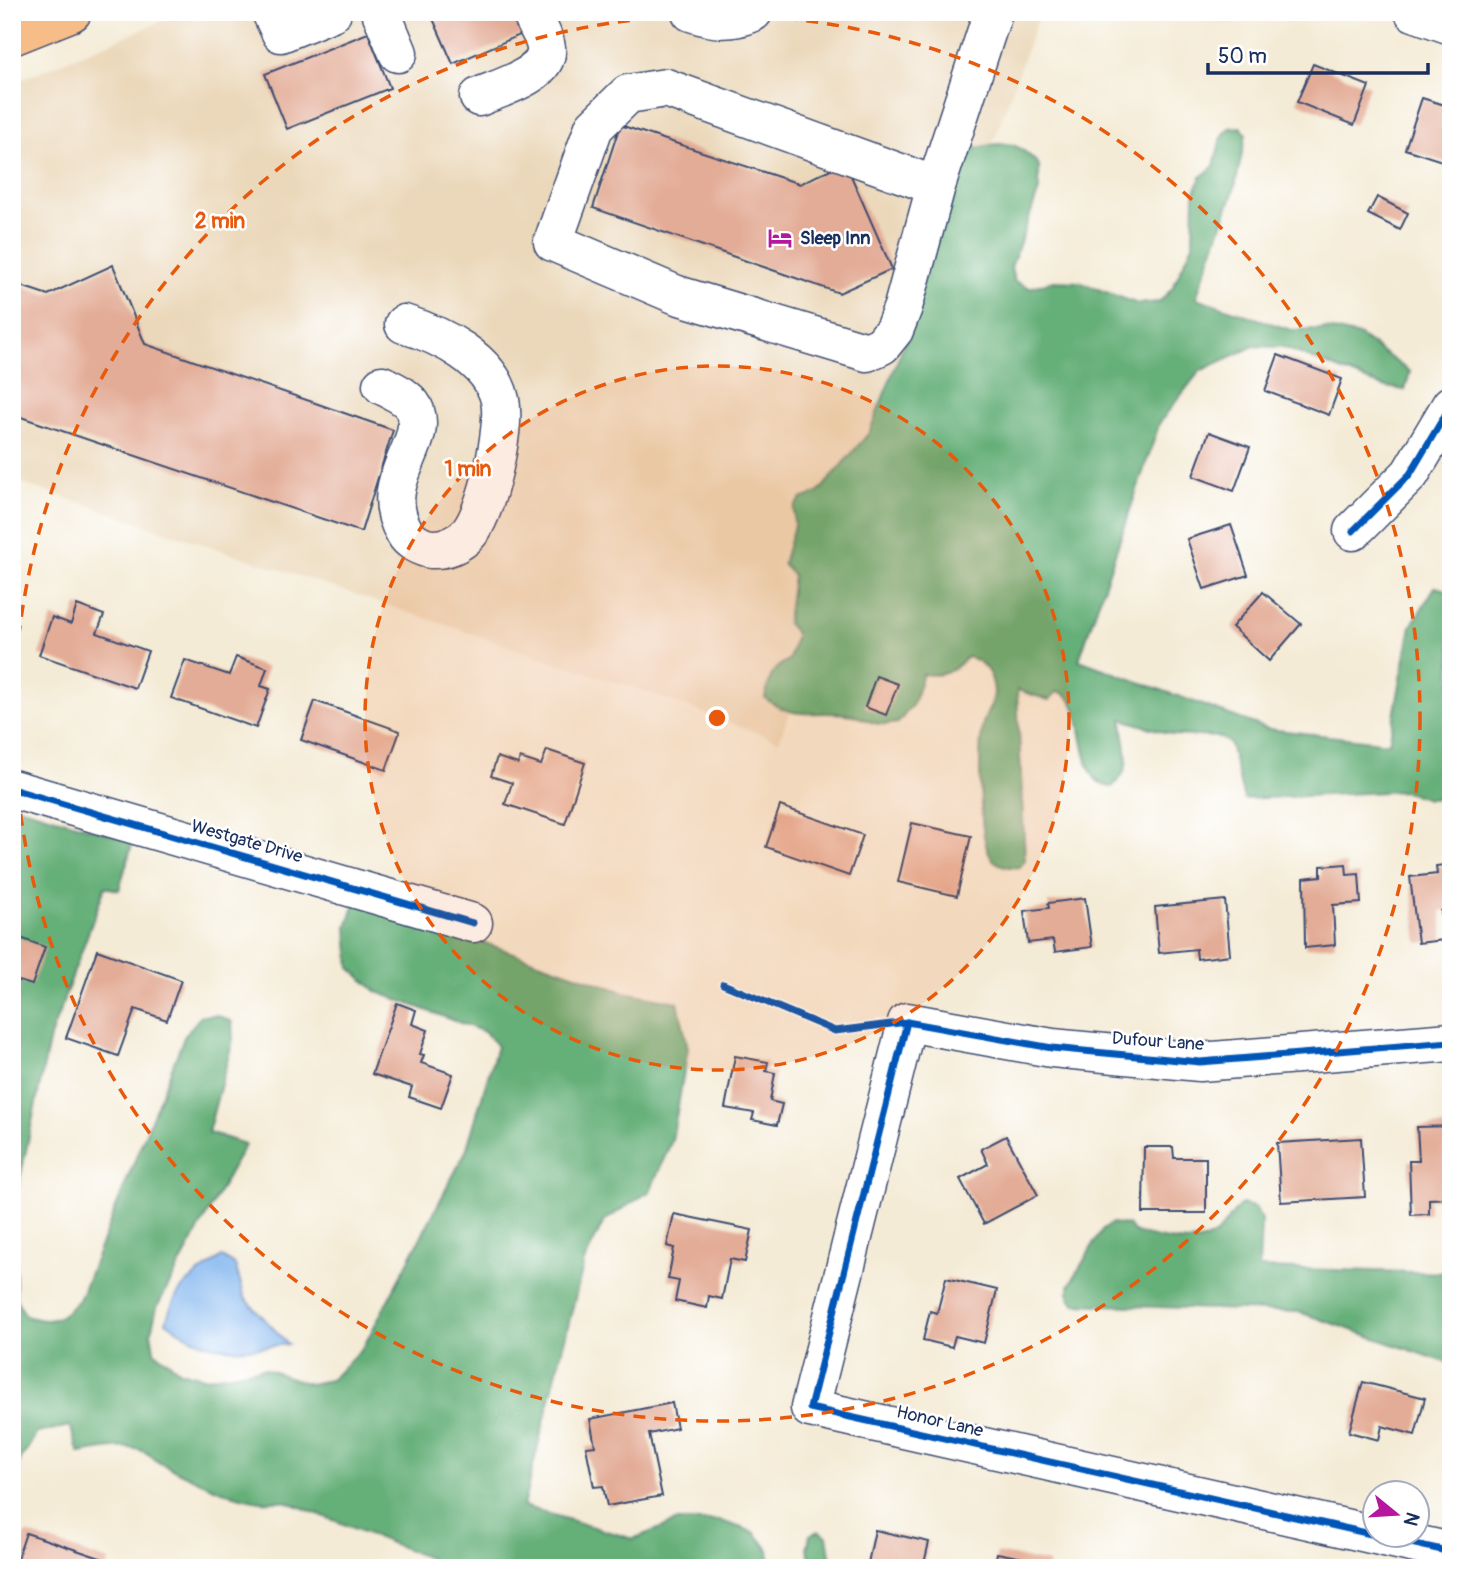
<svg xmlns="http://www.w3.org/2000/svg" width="1463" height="1580" viewBox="0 0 1463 1580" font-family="Pangolin,sans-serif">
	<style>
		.built { fill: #ebd8ba }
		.forest { fill: #65af78; stroke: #406f6b; stroke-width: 2 }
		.water { fill: #81b5ef; stroke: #4e72a6; stroke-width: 2 }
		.building { fill: #e3ac96 }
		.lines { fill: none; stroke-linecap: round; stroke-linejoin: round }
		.minor-casing { stroke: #3c4b70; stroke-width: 41 }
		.highway-casing { stroke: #3c4b70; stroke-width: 41 }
		.minor { stroke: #fff; stroke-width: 38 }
		.highway { stroke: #f7bd88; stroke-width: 38 }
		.cycleway-casing { stroke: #fff; stroke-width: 11 }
		.cycleway { stroke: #0057b8; stroke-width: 7 }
		.ring { fill: none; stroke: #e8590c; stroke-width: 3.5; stroke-dasharray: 12 9 }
		.labels { text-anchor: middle; stroke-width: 5; stroke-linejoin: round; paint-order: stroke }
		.poi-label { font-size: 18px; font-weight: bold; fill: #1b2f5e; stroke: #fff; text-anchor: start }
		.street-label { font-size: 18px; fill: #1b2f5e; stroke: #fff }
		.centre { fill: #e8590c; stroke: #fff; stroke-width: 3.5 }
		.ring-label { font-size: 21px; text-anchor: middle; font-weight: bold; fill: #e8590c; stroke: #fff; stroke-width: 5; stroke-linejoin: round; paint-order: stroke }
	</style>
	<rect width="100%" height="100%" fill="#fff"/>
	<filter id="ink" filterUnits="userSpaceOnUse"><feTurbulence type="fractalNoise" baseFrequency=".0143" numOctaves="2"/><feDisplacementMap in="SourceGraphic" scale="14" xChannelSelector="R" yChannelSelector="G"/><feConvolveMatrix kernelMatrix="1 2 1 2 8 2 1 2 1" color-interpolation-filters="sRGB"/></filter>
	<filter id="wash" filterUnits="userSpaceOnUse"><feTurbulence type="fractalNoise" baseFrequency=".00686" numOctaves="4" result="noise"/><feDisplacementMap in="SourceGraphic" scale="28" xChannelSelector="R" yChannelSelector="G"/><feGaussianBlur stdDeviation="1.57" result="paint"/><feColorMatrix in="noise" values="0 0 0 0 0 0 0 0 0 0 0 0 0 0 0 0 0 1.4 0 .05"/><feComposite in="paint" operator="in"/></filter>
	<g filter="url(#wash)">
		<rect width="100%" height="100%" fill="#f4ebd6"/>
		<path class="built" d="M184 12H1040L779 741 658 696 12 480V83Z"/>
		<g class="forest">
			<path d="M1241 127 1246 134 1235 187 1196 298 1291 330 1327 329 1360 336 1410 372 1405 390 1381 386 1283 347 1254 346 1200 371 1160 422 1079 660 1268 729 1389 743 1411 626 1435 587 1451 591V797L1428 799 1404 791 1244 799 1230 744 1221 737 1174 735 1122 719C1123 748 1137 765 1112 787 1070 784 1092 694 1057 692L1049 700 1017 690 1025 860 1020 867C1010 868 997 866 991 857 978 839 979 753 982 728 983 716 994 706 994 692 993 675 984 660 967 657 952 672 944 677 923 674L913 704 898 723C869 728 869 717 845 714 812 710 794 721 765 698 769 680 771 668 789 660L796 634 787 623 793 575 783 564 794 526V508L801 499 818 493 869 433 907 337 946 192 973 149C1006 141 1015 139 1039 165V190L1011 267 1014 281 1030 288 1052 281 1079 282 1138 304 1159 302 1172 289 1193 244 1194 194 1201 177 1214 166 1221 138 1229 128Z"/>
			<path d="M12 805 133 841 119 890 105 887 50 1037 14 1207 16 1299 26 1316C54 1325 59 1319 79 1300L185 1035 201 1016 217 1015 232 1022 233 1040 208 1132 245 1144 157 1307 151 1332 154 1351 180 1371 207 1378 263 1368 309 1384 331 1380 364 1346 466 1151 497 1046 485 1032 377 992 350 968 347 927 357 898 624 992 678 1002 688 1048 672 1140 650 1191 604 1221 584 1262 523 1506 633 1539 678 1521H721L754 1532 769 1550 771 1568H440L431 1559 288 1502C277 1499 271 1502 261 1501 225 1497 190 1476 158 1462 137 1439 106 1449 79 1453L70 1426 37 1433 12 1474Z"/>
			<path d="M1242 1204 1255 1207 1261 1220 1259 1268 1451 1273V1361L1448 1363 1299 1312 1075 1304 1069 1297V1286L1102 1230 1112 1223 1128 1225 1133 1232C1153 1237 1198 1250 1216 1234 1226 1225 1231 1213 1242 1204Z"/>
			<path d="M819 1531 827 1536 832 1568H814L807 1549 810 1535Z"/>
		</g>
		<path class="water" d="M222 1257 235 1265 245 1298 288 1344C235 1350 212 1356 166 1322 176 1285 192 1278 222 1257Z"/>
		<g id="blocks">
			<g class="building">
				<path d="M430 12H513L522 34 453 64Z"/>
				<path d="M368 33 390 88 287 129 265 74Z"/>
				<path d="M1313 64 1369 86 1354 125 1297 102Z"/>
				<path d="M1422 98 1451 107 1448 163 1405 149Z"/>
				<path d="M620 125 800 184 845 162 892 269 839 293 593 208Z"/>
				<path d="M1377 197 1408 213 1400 230 1368 214Z"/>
				<path d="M113 265 145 344 393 430 361 532 12 414V283L48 295Z"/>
				<path d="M1278 355 1342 379 1329 415 1265 391Z"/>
				<path d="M1209 432 1250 447 1234 491 1193 476Z"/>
				<path d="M1231 525 1248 575 1204 589 1187 539Z"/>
				<path d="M1263 592 1301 624 1269 661 1232 627Z"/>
				<path d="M77 605 104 615 97 633 148 651 135 688 39 655 52 617 71 624Z"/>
				<path d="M236 657 267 668 261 686 270 689 256 728 171 698 185 660 229 675Z"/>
				<path d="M876 676 898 684 886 715 865 707Z"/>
				<path d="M315 701 400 731 386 770 301 740Z"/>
				<path d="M547 750 585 763 565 824 505 804 512 783 491 776 497 757 518 764 520 758 541 765Z"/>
				<path d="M780 806 863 835 849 876 766 847Z"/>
				<path d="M912 823 971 836 957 896 898 882Z"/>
				<path d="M1346 864 1347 875 1359 874 1361 903 1333 905 1335 945 1305 948 1304 878 1321 876V866Z"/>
				<path d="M1451 864V910L1441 911 1444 940 1418 943 1410 877 1437 874 1436 866Z"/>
				<path d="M1085 898 1092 947 1055 952 1053 940 1028 943 1024 911 1049 908 1048 903Z"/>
				<path d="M1225 900 1230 955 1197 959 1196 949 1159 953 1155 907Z"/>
				<path d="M12 926 18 928 15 936 45 947 32 985 12 979Z"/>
				<path d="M97 950 181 980 167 1020 135 1009 118 1056 66 1038Z"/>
				<path d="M397 1003 416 1010 412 1024 428 1030 420 1054 424 1055 421 1063 453 1074 441 1108 409 1097 412 1087 372 1074Z"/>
				<path d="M735 1056 768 1062 766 1071 775 1073 770 1101 782 1104 777 1125 752 1120 754 1113 725 1108Z"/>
				<path d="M1451 1126V1198L1429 1199V1214L1411 1215 1409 1161H1419L1417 1127Z"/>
				<path d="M1006 1136 1038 1195 984 1224 960 1179 988 1164 981 1149Z"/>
				<path d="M1361 1138 1365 1197 1281 1202 1277 1143Z"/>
				<path d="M1144 1147H1173L1174 1158H1206V1213H1143Z"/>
				<path d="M674 1214 752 1230 745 1262 730 1259 722 1299 709 1296 707 1308 675 1301 679 1281 668 1279 674 1248 667 1246Z"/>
				<path d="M946 1278 997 1290 984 1343 955 1336 952 1347 923 1340 930 1311 937 1313Z"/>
				<path d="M1363 1382 1425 1398 1415 1435 1382 1426 1379 1440 1349 1432Z"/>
				<path d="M672 1403 677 1428 649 1434 662 1496 607 1506 603 1486 594 1487 586 1447 595 1446 590 1419Z"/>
				<path d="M875 1530 929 1542 923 1568H867Z"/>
				<path d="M26 1533 109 1561 107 1568H14Z"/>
				<path d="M997 1553 1049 1563 1048 1568H994Z"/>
			</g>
		</g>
	</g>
	<g filter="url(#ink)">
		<use href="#blocks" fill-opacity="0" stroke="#3c4b70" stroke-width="2"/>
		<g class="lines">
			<g class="minor-casing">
				<g id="minor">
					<path d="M271 12 281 33 332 12"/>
					<path d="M381 12 398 53"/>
					<path d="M691 12C714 20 731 22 753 12"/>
					<path d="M1414 12 1451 25"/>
					<path d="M479 97C499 88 549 75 546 48 545 37 535 23 531 12"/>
					<path d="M936 186 666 88 628 94 594 127 553 242 677 295 867 352 882 345 894 330 903 307 936 186 993 12"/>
					<path d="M382 385C393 391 411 398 415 411 428 447 374 482 405 533 409 541 422 548 431 549 445 550 460 544 469 533 487 512 506 427 500 400 491 359 440 335 404 324"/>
					<path d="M1353 531 1410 474 1451 405"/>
					<path d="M12 789 473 923"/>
					<path d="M1451 1042 1200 1062 1052 1048 907 1022 810 1408 1451 1552"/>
				</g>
			</g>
			<g class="highway-casing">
				<path id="highway" d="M12 36 72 12"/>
			</g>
			<use href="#minor" class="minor"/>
			<use href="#highway" class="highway"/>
			<g class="cycleway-casing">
				<g id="cycleway">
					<path d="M1353 531 1410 474 1451 405"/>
					<path d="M12 789 473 923"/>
					<path d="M723 984 835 1031 907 1022 1052 1048 1200 1062 1451 1042"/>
					<path d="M907 1022 810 1408 1451 1552"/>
				</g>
			</g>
			<use href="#cycleway" class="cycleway"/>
		</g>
	</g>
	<circle cx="717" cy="718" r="352" fill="#e8590c" fill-opacity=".12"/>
	<g class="ring">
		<circle cx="717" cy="718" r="352"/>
		<circle cx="717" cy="718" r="703"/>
	</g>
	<defs>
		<g id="hotel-bare" transform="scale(1.89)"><path d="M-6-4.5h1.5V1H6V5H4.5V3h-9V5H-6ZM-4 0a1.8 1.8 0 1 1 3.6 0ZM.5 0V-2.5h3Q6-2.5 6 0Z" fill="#b5179e" stroke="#fff" stroke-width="2.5" paint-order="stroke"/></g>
	</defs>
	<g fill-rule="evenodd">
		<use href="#hotel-bare" x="780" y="238"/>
	</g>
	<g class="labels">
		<g class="poi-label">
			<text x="800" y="244">Sleep Inn</text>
		</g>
		<g class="street-label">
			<text transform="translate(247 841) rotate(16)" y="6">Westgate Drive</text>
			<text transform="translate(1158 1041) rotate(4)" y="6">Dufour Lane</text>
			<text transform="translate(940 1421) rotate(13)" y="6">Honor Lane</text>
		</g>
	</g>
	<circle cx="717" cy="718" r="10" class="centre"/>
	<g class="ring-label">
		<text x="220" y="228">2 min</text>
		<text x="468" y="476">1 min</text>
	</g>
	<rect width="1463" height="1580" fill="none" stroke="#fff" stroke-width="42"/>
	<g transform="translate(1396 1514) rotate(108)"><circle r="33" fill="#ffffff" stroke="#a4acbf" stroke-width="2"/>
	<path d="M0-5L12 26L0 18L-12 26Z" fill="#b5179e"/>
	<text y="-10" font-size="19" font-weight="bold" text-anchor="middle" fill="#1b2f5e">N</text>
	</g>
	<path d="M1208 63v10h220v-10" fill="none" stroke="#1b2f5e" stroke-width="3.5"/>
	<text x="1218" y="63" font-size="21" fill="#1b2f5e" stroke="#ffffff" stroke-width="5" paint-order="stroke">50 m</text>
</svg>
